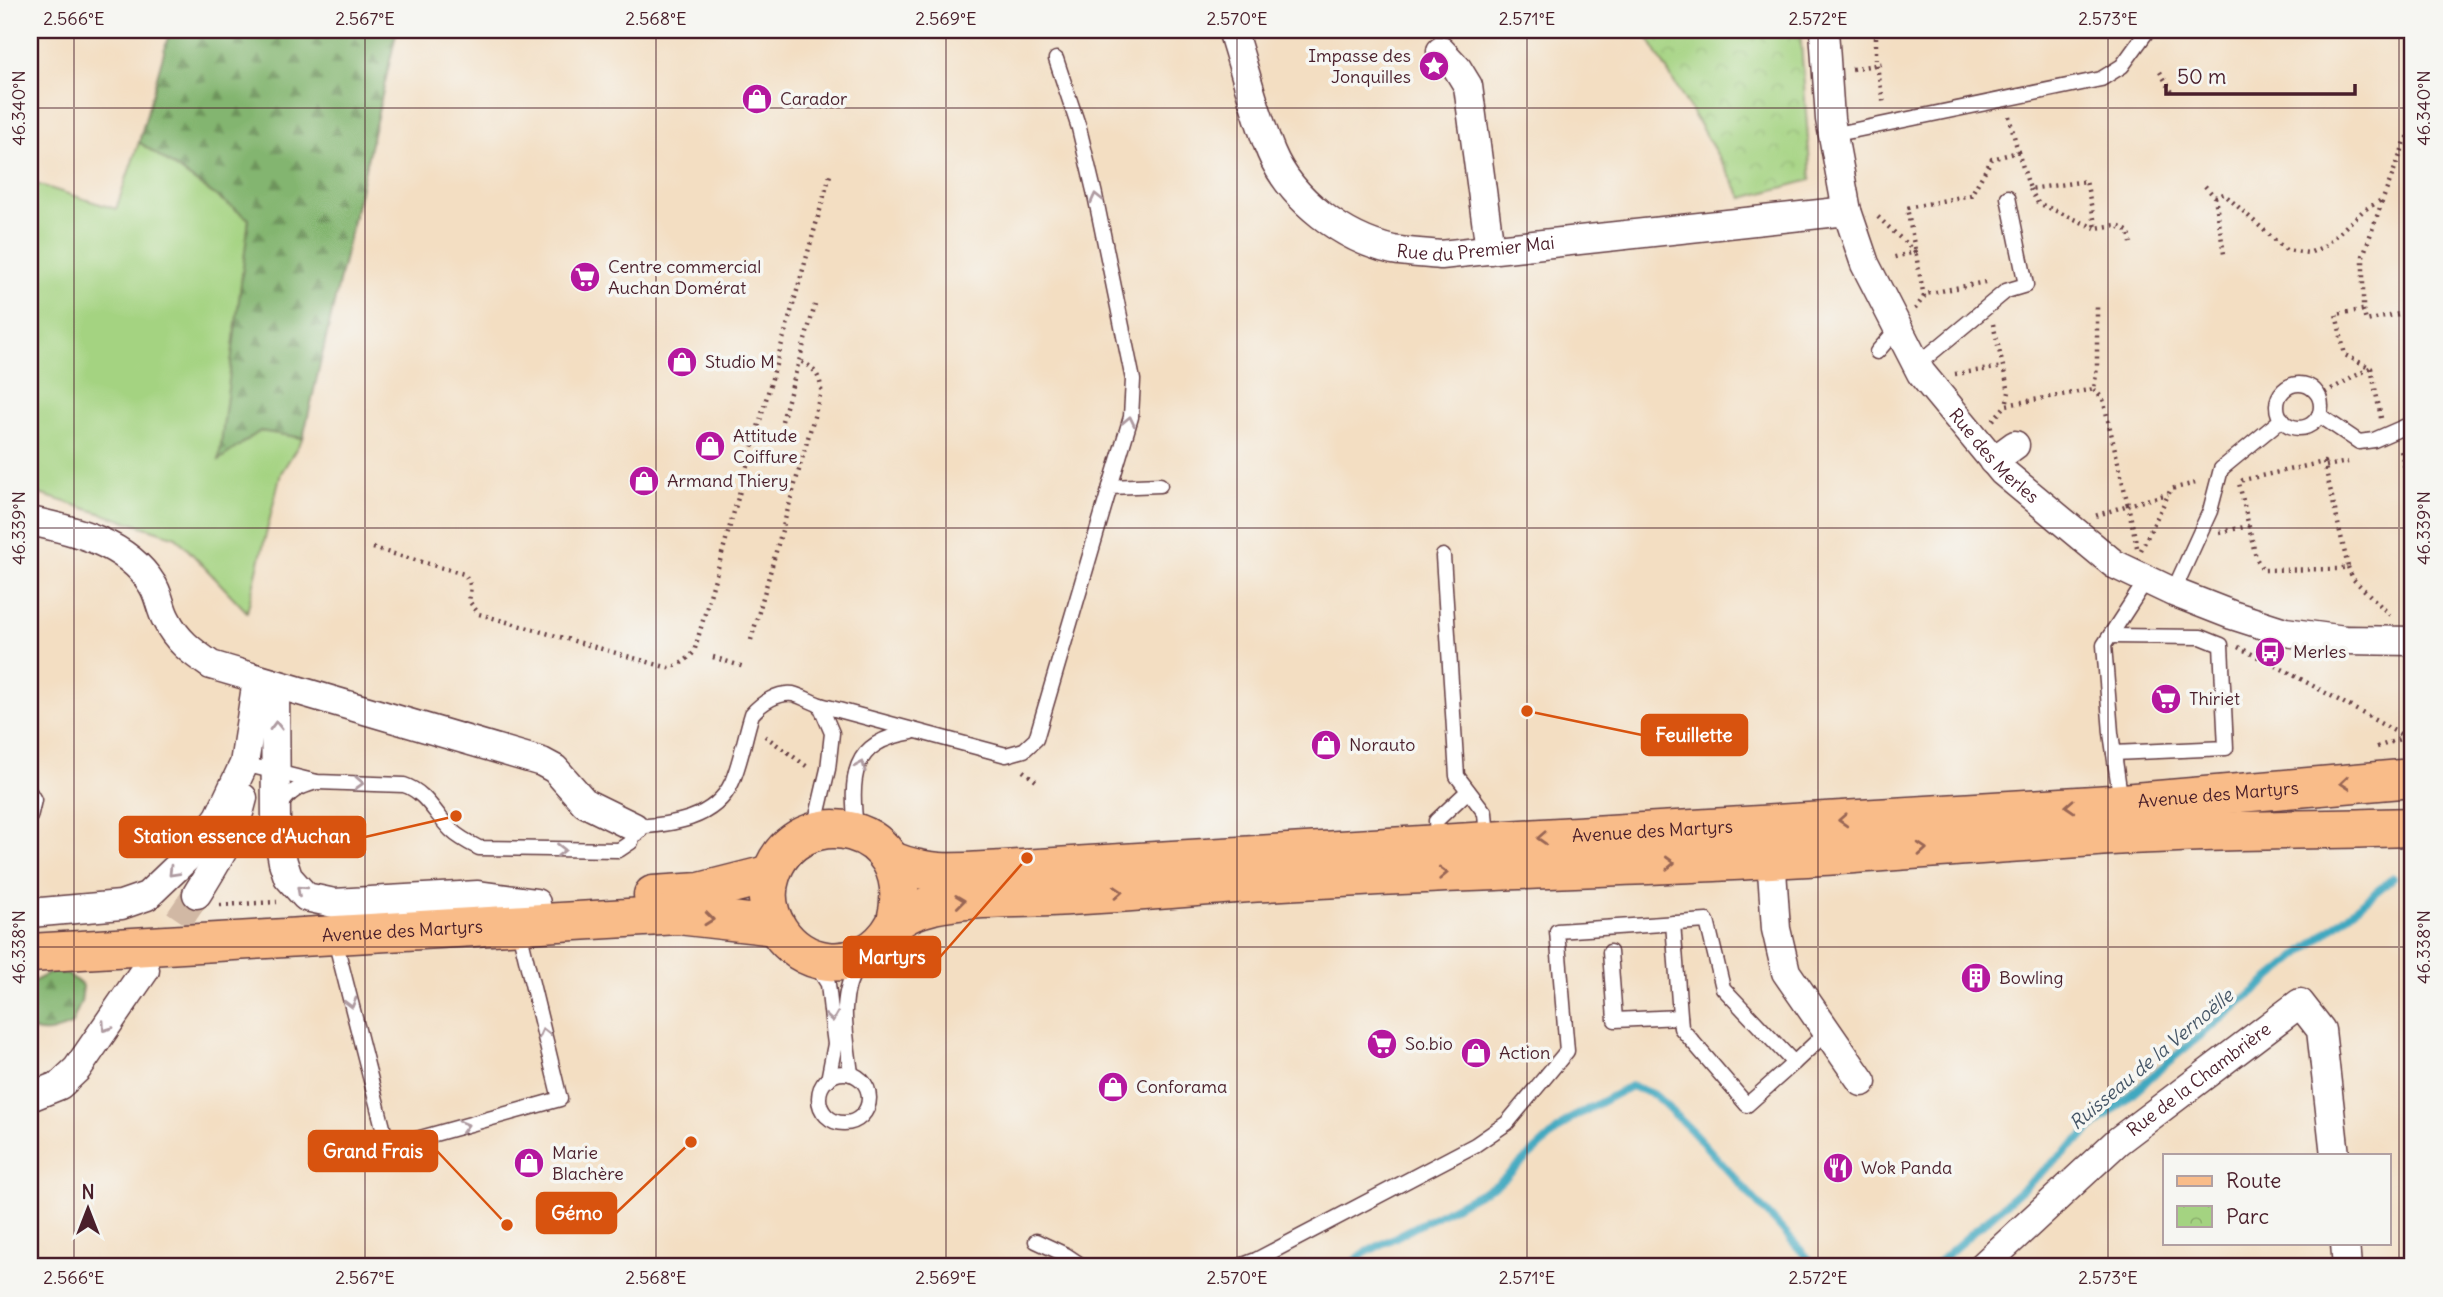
<svg xmlns="http://www.w3.org/2000/svg" width="2443" height="1297" viewBox="0 0 2443 1297" font-family="Delius,sans-serif">
	<style>
		.grass { fill: #a4d381; stroke: #777956; stroke-width: 2 }
		.forest { fill: url(#forest-firs); stroke: #666a4d; stroke-width: 2 }
		.park { fill: url(#park-crowns); stroke: #777956; stroke-width: 2 }
		.lines { fill: none; stroke-linecap: round; stroke-linejoin: round }
		.stream { stroke: #40a8c0; stroke-width: 8 }
		.street-tunnel { stroke: #d1b8a4; stroke-width: 28; stroke-dasharray: 28 14; stroke-linecap: butt }
		.lane-casing { stroke: #633c42; stroke-width: 17 }
		.street-casing { stroke: #633c42; stroke-width: 31 }
		.primary-casing { stroke: #633c42; stroke-width: 41 }
		.path { stroke: #633c42; stroke-width: 4.5; stroke-dasharray: 2 5; stroke-linecap: butt }
		.lane { stroke: #fff; stroke-width: 14 }
		.street { stroke: #fff; stroke-width: 28 }
		.primary { stroke: #f9bc89; stroke-width: 38 }
		.oneway { stroke: #ae9aa0 }
		.oneway2 { stroke: #965 }
		.ticks { fill: none; stroke: #4a1f2b; stroke-width: 2; stroke-opacity: 0.45 }
		.labels { text-anchor: middle; stroke-width: 7; stroke-linejoin: round; paint-order: stroke }
		.poi-label { font-size: 18px; fill: #4a1f2b; stroke: #f6f6f2; text-anchor: start }
		.street-label { font-size: 18px; fill: #4a1f2b; stroke: #f6f6f2 }
		.water-label { font-size: 19px; font-style: italic; fill: #465667; stroke: #f6f6f2 }
		.leader { fill: none; stroke: #d8530f; stroke-width: 2.5 }
		.callout-dot { fill: #d8530f; stroke: #f6f6f2; stroke-width: 2.5 }
		.callout { fill: #d8530f; stroke: #d8530f; stroke-width: 2.5 }
		.callout-label { font-size: 19px; text-anchor: middle; font-weight: bold; fill: #fff }
		.neatline { fill: none; stroke: #4a1f2b; stroke-width: 2.5 }
		.ticks-label { font-size: 18px; text-anchor: middle; fill: #4a1f2b }
	</style>
	<defs>
		<pattern id="forest-firs" width="22" height="20" patternUnits="userSpaceOnUse" patternTransform="scale(1.75)"><rect width="22" height="20" fill="#83b56f"/><path d="M5 1l3.5 6h-7zM16 11l3.5 6h-7z" fill="#6d935b"/></pattern>
		<pattern id="park-crowns" width="20" height="18" patternUnits="userSpaceOnUse" patternTransform="scale(1.75)"><rect width="20" height="18" fill="#a4d381"/><path d="M2 6a3 3 0 1 1 6 0M12 15a3 3 0 1 1 6 0" fill="none" stroke="#8fb570"/></pattern>
	</defs>
	<rect width="100%" height="100%" fill="#f6f6f2"/>
	<filter id="ink" filterUnits="userSpaceOnUse"><feTurbulence type="fractalNoise" baseFrequency=".0143" numOctaves="2"/><feDisplacementMap in="SourceGraphic" scale="14" xChannelSelector="R" yChannelSelector="G"/><feConvolveMatrix kernelMatrix="1 2 1 2 8 2 1 2 1" color-interpolation-filters="sRGB"/></filter>
	<filter id="wash" filterUnits="userSpaceOnUse"><feTurbulence type="fractalNoise" baseFrequency=".00686" numOctaves="4" result="noise"/><feDisplacementMap in="SourceGraphic" scale="28" xChannelSelector="R" yChannelSelector="G"/><feGaussianBlur stdDeviation="1.57" result="paint"/><feColorMatrix in="noise" values="0 0 0 0 0 0 0 0 0 0 0 0 0 0 0 0 0 1.4 0 .05"/><feComposite in="paint" operator="in"/></filter>
	<g filter="url(#wash)">
		<rect width="100%" height="100%" fill="#f3dec2"/>
		<path class="grass" d="M139 142 249 219 226 454 260 431 303 438 281 473 247 612 176 537 30 491V182L116 209Z"/>
		<g class="forest">
			<path d="M170 30H397L303 438 260 431 219 460 249 219 139 142Z"/>
			<path d="M54 971 69 975 83 986 81 1002 71 1025C58 1030 42 1037 30 1028V983Z"/>
		</g>
		<path class="park" d="M1643 30H1800L1811 180 1743 198Z"/>
		<g class="lines">
			<g class="stream">
				<path d="M1347 1267 1363 1254 1498 1184 1570 1119 1631 1086 1655 1095 1692 1131 1816 1267"/>
				<path d="M1933 1267 2167 1063 2393 878"/>
			</g>
		</g>
	</g>
	<g filter="url(#ink)">
		<g class="lines">
			<path class="street-tunnel" d="M155 955 197 894"/>
			<g class="lane-casing">
				<g id="lane">
					<path d="M1056 59 1079 128 1095 195 1133 380 1131 417 1110 487"/>
					<path d="M1832 135 2101 79 2122 66 2148 30"/>
					<path d="M1877 352 1898 328"/>
					<path d="M1917 365 2006 291 2026 285 2008 197"/>
					<circle cx="2299" cy="406" r="22"/>
					<path d="M2319 415 2359 442 2374 440 2413 423"/>
					<path d="M1443 556 1457 776 1485 813 1487 839"/>
					<path d="M2173 592 2210 511 2221 469 2282 419"/>
					<path d="M2110 636 2201 637 2221 645 2226 748 2114 753"/>
					<path d="M244 764 317 782 404 785C426 792 435 814 451 830 459 838 469 843 479 848L619 850 631 842 634 827C670 825 715 820 732 782 741 761 745 736 752 714 761 703 778 692 793 694 801 696 812 702 820 705L1006 755 1024 750 1036 739 1110 487 1160 485"/>
					<path d="M30 793 34 800 30 817"/>
					<path d="M2121 802 2111 733 2104 645 2147 579"/>
					<path d="M280 807C289 791 299 787 316 782"/>
					<path d="M814 829 828 769 832 733 820 705"/>
					<path d="M856 831C851 777 849 742 912 732"/>
					<path d="M1438 842 1436 821 1468 791"/>
					<path d="M1673 923 1681 1028 1747 1105 1794 1063"/>
					<path d="M334 936 388 1147 560 1099 518 926"/>
					<path d="M1610 952 1615 1020 1680 1017"/>
					<path d="M816 965 828 984 833 1029 835 1044 828 1080"/>
					<circle cx="844" cy="1098" r="25"/>
					<path d="M851 1074C847 1038 836 996 859 964"/>
					<path d="M1036 1241 1066 1255 1084 1267"/>
					<path d="M1238 1267 1256 1260 1475 1145 1507 1123 1567 1051 1557 931 1707 921 1723 988 1794 1063 1827 1032"/>
				</g>
			</g>
			<g class="street-casing">
				<g id="street">
					<path id="s1" d="M1232 30C1245 70 1255 113 1271 152 1291 200 1344 239 1393 250 1409 253 1425 253 1441 255L1847 211"/>
					<path id="s2" d="M1824 30 1830 119 1847 211 1865 264 1921 373 2003 472 2114 564 2173 592 2232 615 2285 632 2345 640 2413 641"/>
					<path d="M1441 51 1457 68 1468 86 1490 250"/>
					<path d="M1993 461 2015 445"/>
					<path d="M30 521C74 530 127 543 152 584 159 594 160 608 166 619 177 641 191 651 211 665L542 762 555 769 585 803 634 827"/>
					<path d="M275 686 276 824 283 862 288 877 306 897 334 903 478 895 536 903"/>
					<path d="M1770 841 1776 929 1786 972 1862 1082"/>
					<path d="M197 894C216 863 235 834 243 798"/>
					<path d="M30 913 121 905 147 896 192 853 219 817 244 764 257 680"/>
					<path d="M30 1097 60 1085 77 1069 145 970"/>
					<path d="M2345 1243 2347 1267"/>
					<path id="s3" d="M1982 1267 2118 1141 2300 1003 2321 1030 2335 1155"/>
				</g>
			</g>
			<g class="primary-casing">
				<g id="primary">
					<path id="s4" d="M892 861C932 877 961 872 1003 870L2111 804 2413 778"/>
					<path d="M653 895 700 892 771 874"/>
					<path d="M896 921C921 821 796 798 771 875 758 914 787 956 827 961 849 964 873 954 887 936 890 933 895 923 898 920 907 912 921 908 933 905 972 897 1011 899 1050 897 1112 894 1173 889 1235 884 1413 872 1592 869 1771 859 1884 853 1997 843 2111 836 2212 830 2313 830 2413 827"/>
					<path id="s5" d="M30 953 678 915 775 926"/>
				</g>
			</g>
			<g class="path">
				<path d="M1876 30V61L1884 105"/>
				<path d="M1852 69 1886 63"/>
				<path d="M2160 72 2172 92"/>
				<path d="M2009 116 2018 152"/>
				<path d="M2205 186 2215 197 2224 254"/>
				<path d="M2030 189 2038 203 2095 228"/>
				<path d="M2215 197 2224 194 2286 250 2309 253 2323 247 2364 210 2383 199"/>
				<path d="M1878 217 1915 252 1891 258"/>
				<path d="M1924 297 1907 208 1971 195 1992 159 2018 152 2030 189 2086 181 2096 228 2116 225 2129 232 2131 243"/>
				<path d="M1915 309 1926 294 1985 282"/>
				<path d="M2363 310 2366 321 2413 311"/>
				<path d="M1993 324 2009 392 2006 405"/>
				<path d="M1955 374 2003 367"/>
				<path d="M2094 389 2103 399 2128 505 2095 516"/>
				<path d="M2319 396 2370 368"/>
				<path d="M2381 418 2371 368 2345 355 2336 314 2363 310V256L2383 199 2405 142 2413 130"/>
				<path d="M1993 420 2006 405 2094 389 2097 367V306"/>
				<path d="M782 421 815 305"/>
				<path d="M2401 451 2413 505"/>
				<path d="M2324 462 2348 567 2337 569 2263 570 2256 558 2239 483 2243 480Z"/>
				<path d="M2326 466 2348 462"/>
				<path d="M2220 532 2249 526"/>
				<path d="M2137 547 2128 505 2168 494"/>
				<path d="M373 548 464 574C472 583 471 590 469 601L479 614 669 668C680 665 686 661 694 652L830 175"/>
				<path d="M2141 550 2171 489 2196 483"/>
				<path d="M2348 567 2353 579 2390 615"/>
				<path d="M751 640 821 392C822 378 813 365 799 361"/>
				<path d="M2238 647 2288 672 2407 738"/>
				<path d="M713 657 744 667"/>
				<path d="M765 736 809 768"/>
				<path d="M2377 747 2403 738H2413"/>
				<path d="M1023 771 1036 781"/>
				<path d="M220 905 277 902"/>
			</g>
			<use href="#lane" class="lane"/>
			<use href="#street" class="street"/>
			<use href="#primary" class="primary"/>
		</g>
		<defs><path id="oneway-chevron" d="M-2-3.5L2.5 0L-2 3.5" fill="none" stroke-width="1.6" stroke-linecap="round" stroke-linejoin="round" transform="scale(1.75)"/></defs>
		<g class="oneway">
			<use href="#oneway-chevron" transform="translate(1096 198) rotate(-103)"/>
			<use href="#oneway-chevron" transform="translate(1129 421) rotate(-78)"/>
			<use href="#oneway-chevron" transform="translate(276 726) rotate(-91)"/>
			<use href="#oneway-chevron" transform="translate(861 766) rotate(-66)"/>
			<use href="#oneway-chevron" transform="translate(359 783) rotate(2)"/>
			<use href="#oneway-chevron" transform="translate(561 850)"/>
			<use href="#oneway-chevron" transform="translate(173 872) rotate(134)"/>
			<use href="#oneway-chevron" transform="translate(301 890) rotate(-138)"/>
			<use href="#oneway-chevron" transform="translate(351 1003) rotate(75)"/>
			<use href="#oneway-chevron" transform="translate(832 1017) rotate(82)"/>
			<use href="#oneway-chevron" transform="translate(106 1027) rotate(125)"/>
			<use href="#oneway-chevron" transform="translate(544 1033) rotate(-104)"/>
			<use href="#oneway-chevron" transform="translate(464 1126) rotate(-16)"/>
		</g>
		<g class="oneway2">
			<use href="#oneway-chevron" transform="translate(2345 783) rotate(175)"/>
			<use href="#oneway-chevron" transform="translate(2070 806) rotate(177)"/>
			<use href="#oneway-chevron" transform="translate(1843 820) rotate(177)"/>
			<use href="#oneway-chevron" transform="translate(1542 838) rotate(177)"/>
			<use href="#oneway-chevron" transform="translate(1922 849) rotate(-4)"/>
			<use href="#oneway-chevron" transform="translate(1670 863) rotate(-2)"/>
			<use href="#oneway-chevron" transform="translate(1443 873) rotate(-2)"/>
			<use href="#oneway-chevron" transform="translate(1118 892) rotate(-4)"/>
			<use href="#oneway-chevron" transform="translate(960 901) rotate(-7)"/>
			<use href="#oneway-chevron" transform="translate(709 919) rotate(6)"/>
		</g>
	</g>
	<path class="ticks" d="M74 30V1267M365 30V1267M656 30V1267M946 30V1267M1237 30V1267M1527 30V1267M1818 30V1267M2108 30V1267M2399 30V1267M30 108H2413M30 528H2413M30 947H2413"/>
	<defs>
		<g id="sight-disc" transform="scale(1.575)"><circle r="9.5" fill="#b5179e" stroke="#f6f6f2"/><path d="M0-6L1.8-2.2L6-1.7L2.9 1.2L3.7 5.4L0 3.3L-3.7 5.4L-2.9 1.2L-6-1.7L-1.8-2.2Z" fill="#fff"/></g>
		<g id="shop-disc" transform="scale(1.575)"><circle r="9.5" fill="#b5179e" stroke="#f6f6f2"/><path d="M-5-2.5h2.3a2.7 3.5 0 0 1 5.4 0H5L5.5 6h-11ZM-1.5-2.5h3a1.5 2.3 0 0 0-3 0Z" fill="#fff"/></g>
		<g id="supermarket-disc" transform="scale(1.575)"><circle r="9.5" fill="#b5179e" stroke="#f6f6f2"/><path d="M-6-5.5h2.5l.6 2H6L4.5 2H-2.5L-4.4-4H-6ZM-1.5 3.2a1.3 1.3 0 1 0 .1 0ZM3 3.2a1.3 1.3 0 1 0 .1 0Z" fill="#fff"/></g>
		<g id="bus-disc" transform="scale(1.575)"><circle r="9.5" fill="#b5179e" stroke="#f6f6f2"/><path d="M-5-6H5V4H4V6H2V4H-2V6H-4V4H-5ZM-3.5-4V0h7V-4ZM-3.5 1.2v1.5H-2V1.2ZM2 1.2v1.5H3.5V1.2Z" fill="#fff"/></g>
		<g id="building-disc" transform="scale(1.575)"><circle r="9.5" fill="#b5179e" stroke="#f6f6f2"/><path d="M-4-6H4V6H1V3H-1V6H-4ZM-2.5-4.3h1.7v1.8h-1.7ZM.8-4.3h1.7v1.8H.8ZM-2.5-1h1.7V.8h-1.7ZM.8-1h1.7V.8H.8Z" fill="#fff"/></g>
		<g id="restaurant-disc" transform="scale(1.575)"><circle r="9.5" fill="#b5179e" stroke="#f6f6f2"/><path d="M-5-6h1v4h1v-4h1v4h1v-4h1v5L-1.5 .5V6h-2V.5L-5-1ZM5-6V6H3V1.5H1.5Q1.5-4 5-6Z" fill="#fff"/></g>
	</defs>
	<g fill-rule="evenodd">
		<use href="#sight-disc" x="1434" y="66"/>
		<use href="#shop-disc" x="757" y="99"/>
		<use href="#supermarket-disc" x="585" y="277"/>
		<use href="#shop-disc" x="682" y="362"/>
		<use href="#shop-disc" x="710" y="446"/>
		<use href="#shop-disc" x="644" y="481"/>
		<use href="#bus-disc" x="2270" y="652"/>
		<use href="#supermarket-disc" x="2166" y="699"/>
		<use href="#shop-disc" x="1326" y="745"/>
		<use href="#building-disc" x="1976" y="978"/>
		<use href="#supermarket-disc" x="1382" y="1044"/>
		<use href="#shop-disc" x="1476" y="1053"/>
		<use href="#shop-disc" x="1113" y="1087"/>
		<use href="#shop-disc" x="529" y="1163"/>
		<use href="#restaurant-disc" x="1838" y="1168"/>
	</g>
	<g class="labels">
		<g class="poi-label">
			<text x="1411" y="62" text-anchor="end">Impasse des<tspan x="1411" dy="21">Jonquilles</tspan></text>
			<text x="780" y="105">Carador</text>
			<text x="608" y="273">Centre commercial<tspan x="608" dy="21">Auchan Domérat</tspan></text>
			<text x="705" y="368">Studio M</text>
			<text x="733" y="442">Attitude<tspan x="733" dy="21">Coiffure</tspan></text>
			<text x="667" y="487">Armand Thiery</text>
			<text x="2293" y="658">Merles</text>
			<text x="2189" y="705">Thiriet</text>
			<text x="1349" y="751">Norauto</text>
			<text x="1999" y="984">Bowling</text>
			<text x="1405" y="1050">So.bio</text>
			<text x="1499" y="1059">Action</text>
			<text x="1136" y="1093">Conforama</text>
			<text x="552" y="1159">Marie<tspan x="552" dy="21">Blachère</tspan></text>
			<text x="1861" y="1174">Wok Panda</text>
		</g>
		<g class="street-label">
			<text dy="6" stroke="none"><textPath href="#s1" startOffset="373">Rue du Premier Mai</textPath></text>
			<text dy="6" stroke="none"><textPath href="#s2" startOffset="472">Rue des Merles</textPath></text>
			<text dy="6" stroke="none"><textPath href="#s4" startOffset="1330">Avenue des Martyrs</textPath></text>
			<text dy="6" stroke="none"><textPath href="#s4" startOffset="763">Avenue des Martyrs</textPath></text>
			<text dy="6" stroke="none"><textPath href="#s5" startOffset="373">Avenue des Martyrs</textPath></text>
			<text dy="6" stroke="none"><textPath href="#s3" startOffset="287">Rue de la Chambrière</textPath></text>
		</g>
		<g class="water-label">
			<text transform="translate(2151 1059) rotate(-40)" y="7">Ruisseau de la Vernoëlle</text>
		</g>
	</g>
	<path class="leader" d="M1527 711L1642 735M456 816L365 837M1027 858L940 957M507 1225L437 1151M691 1142L616 1213"/>
	<g class="callout-dot">
		<circle cx="1527" cy="711" r="7"/>
		<circle cx="456" cy="816" r="7"/>
		<circle cx="1027" cy="858" r="7"/>
		<circle cx="507" cy="1225" r="7"/>
		<circle cx="691" cy="1142" r="7"/>
	</g>
	<g class="callout">
		<rect x="1642" y="715" width="105" height="40" rx="7"/>
		<rect x="120" y="817" width="245" height="40" rx="7"/>
		<rect x="844" y="937" width="96" height="40" rx="7"/>
		<rect x="309" y="1131" width="128" height="40" rx="7"/>
		<rect x="537" y="1193" width="79" height="40" rx="7"/>
	</g>
	<g class="callout-label">
		<text x="1694" y="742">Feuillette</text>
		<text x="242" y="843">Station essence d'Auchan</text>
		<text x="892" y="964">Martyrs</text>
		<text x="373" y="1158">Grand Frais</text>
		<text x="577" y="1220">Gémo</text>
	</g>
	<rect width="2443" height="1297" fill="none" stroke="#f6f6f2" stroke-width="77"/>
	<rect x="2163" y="1154" width="228" height="91" fill="#f6f6f2" stroke="#b1a0a2" stroke-width="2"/>
	<rect x="2177" y="1176" width="35" height="10" fill="#f9bc89" stroke="#b1a0a2" stroke-width="2"/>
	<text x="2226" y="1188" font-size="21" fill="#4a1f2b">Route</text>
	<rect x="2177" y="1206" width="35" height="21" fill="url(#park-crowns)" stroke="#b1a0a2" stroke-width="2"/>
	<text x="2226" y="1224" font-size="21" fill="#4a1f2b">Parc</text>
	<g transform="translate(88 1209)" stroke="#f6f6f2" stroke-width="5" paint-order="stroke">
	<path d="M0-5L12 26L0 18L-12 26Z" fill="#4a1f2b"/>
	<text y="-10" font-size="19" font-weight="bold" text-anchor="middle" fill="#4a1f2b">N</text>
	</g>
	<path d="M2166 84v10h189v-10" fill="none" stroke="#4a1f2b" stroke-width="3.5"/>
	<text x="2177" y="84" font-size="21" fill="#4a1f2b" stroke="#f6f6f2" stroke-width="5" paint-order="stroke">50 m</text>
	<rect x="38" y="38" width="2366" height="1220" class="neatline"/>
	<g class="ticks-label">
		<text x="74" y="25">2.566°E</text>
		<text x="365" y="25">2.567°E</text>
		<text x="656" y="25">2.568°E</text>
		<text x="946" y="25">2.569°E</text>
		<text x="1237" y="25">2.570°E</text>
		<text x="1527" y="25">2.571°E</text>
		<text x="1818" y="25">2.572°E</text>
		<text x="2108" y="25">2.573°E</text>
		<text transform="translate(19 108) rotate(-90)" y="6">46.340°N</text>
		<text transform="translate(2424 108) rotate(-90)" y="6">46.340°N</text>
		<text transform="translate(19 528) rotate(-90)" y="6">46.339°N</text>
		<text transform="translate(2424 528) rotate(-90)" y="6">46.339°N</text>
		<text transform="translate(19 947) rotate(-90)" y="6">46.338°N</text>
		<text transform="translate(2424 947) rotate(-90)" y="6">46.338°N</text>
		<text x="74" y="1284">2.566°E</text>
		<text x="365" y="1284">2.567°E</text>
		<text x="656" y="1284">2.568°E</text>
		<text x="946" y="1284">2.569°E</text>
		<text x="1237" y="1284">2.570°E</text>
		<text x="1527" y="1284">2.571°E</text>
		<text x="1818" y="1284">2.572°E</text>
		<text x="2108" y="1284">2.573°E</text>
	</g>
</svg>
